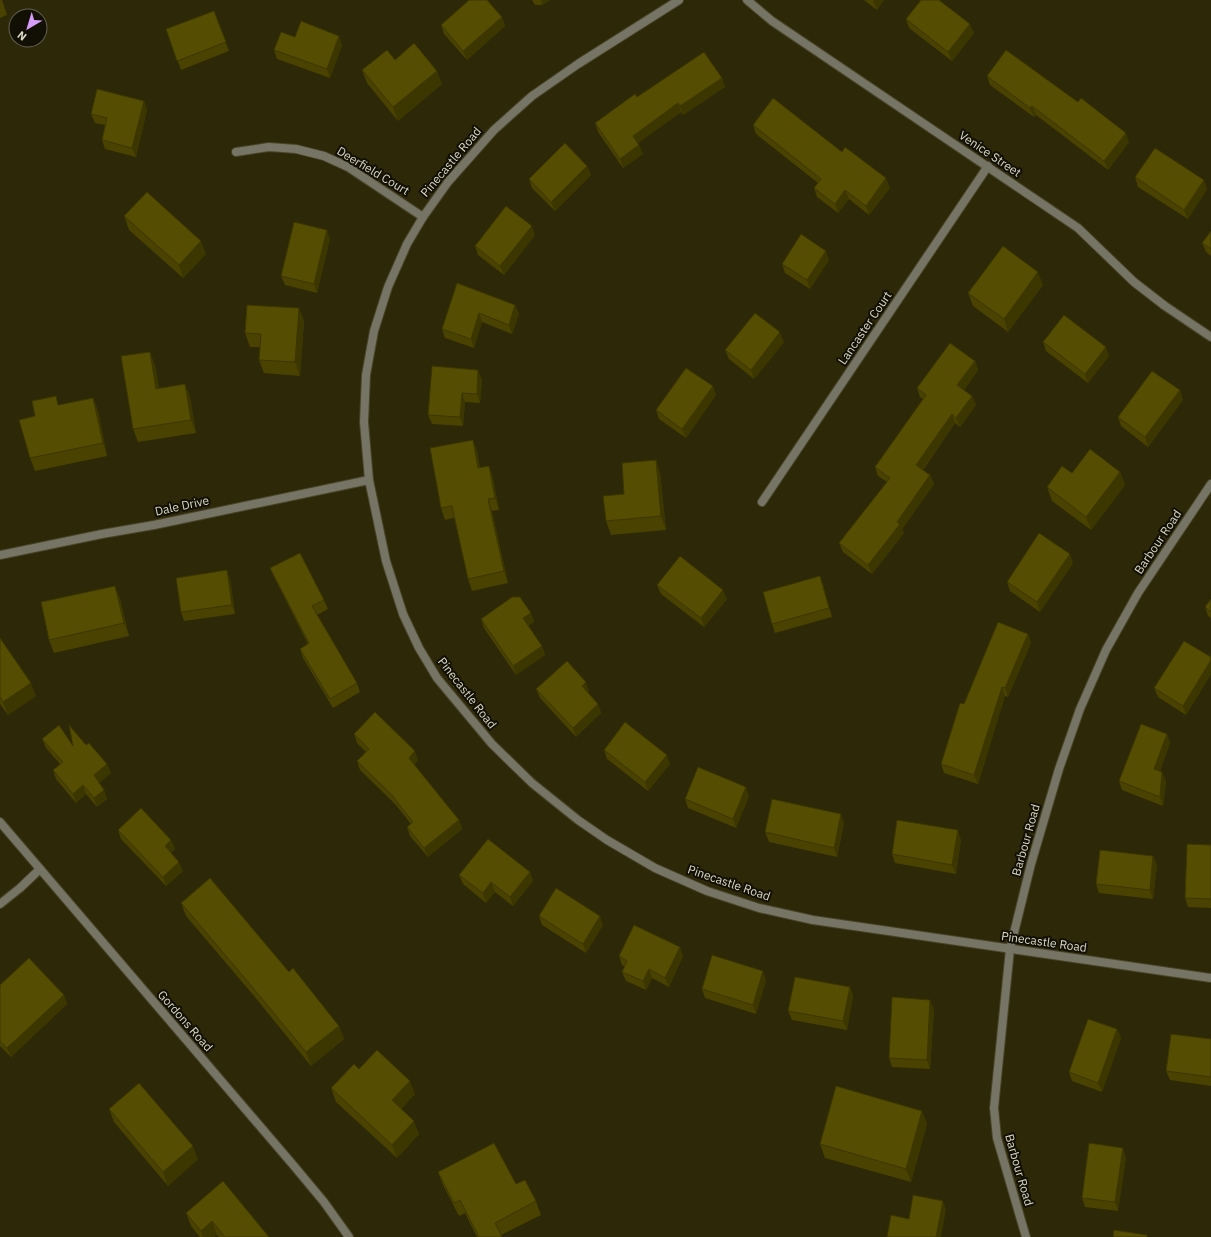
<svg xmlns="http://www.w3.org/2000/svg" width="1211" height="1237" viewBox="0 0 1211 1237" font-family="'IBM Plex Sans',sans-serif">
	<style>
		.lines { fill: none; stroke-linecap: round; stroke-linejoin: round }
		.street-casing { stroke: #484427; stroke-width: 10 }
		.street { stroke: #757465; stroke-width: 8 }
		.wall { fill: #494201 }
		.shaded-wall { fill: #3c3601 }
		.building { fill: #554d01; stroke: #3c3601 }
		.labels { text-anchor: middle; stroke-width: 4; stroke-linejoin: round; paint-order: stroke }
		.street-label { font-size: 12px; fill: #dcdac8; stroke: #121004 }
	</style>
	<rect width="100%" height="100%" fill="#2c2808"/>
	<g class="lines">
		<g class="street-casing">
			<g id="street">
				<path d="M679 0 578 64 532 96 494 130 448 182 423 217 407 244 388 287 374 331 366 375 364 422 369 480 386 561 403 614 419 648 437 678 492 744 532 783 578 820 607 840 655 868 707 891 759 908 813 920 1211 978"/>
				<path d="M747 0 772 21 1078 228 1134 282 1165 306 1211 337"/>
				<path d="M236 152 269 147 296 149 324 156 348 167 423 217"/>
				<path d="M762 502 988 166"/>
				<path d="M0 555 102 534 154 525 369 480"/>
				<path d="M0 822 294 1166 324 1202 349 1237"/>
				<path d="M0 904 20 888 40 869"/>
				<path d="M1026 1237 997 1138 994 1108 1010 949 1031 864 1059 769 1080 709 1106 650 1138 593 1211 484"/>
			</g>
		</g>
		<use href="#street" class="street"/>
	</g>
	<g class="wall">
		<path d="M0 0H2L7 15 0 18Z"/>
		<path d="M532 0H550L542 5H535Z"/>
		<path d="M864 0H884L877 10Z"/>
		<path d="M214 11 229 51 181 70 166 29Z"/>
		<path d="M502 17 505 26 467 60 444 34 441 25Z"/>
		<path d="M906 19 974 33 952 61 909 28Z"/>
		<path d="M342 45 330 78 277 59 274 50Z"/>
		<path d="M395 60 442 84 398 121 367 83 362 70Z"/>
		<path d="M987 76 1129 142 1108 170 1036 115 1034 117 990 85Z"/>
		<path d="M722 78 725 87 683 115 681 112 638 143 643 154 623 168 598 132 595 123 637 97Z"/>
		<path d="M144 101 147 110 136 157 105 149 102 140 105 125 95 123 91 114Z"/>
		<path d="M753 125 842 152 890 188 869 215 849 199 838 213 817 197 814 188 818 183 756 134Z"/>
		<path d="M587 166 591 175 555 211 532 188 529 179Z"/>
		<path d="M1135 177 1207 189 1188 219 1138 187Z"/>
		<path d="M124 216 206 254 183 278 129 230Z"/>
		<path d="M1211 231V256L1206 252 1202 243Z"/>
		<path d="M535 235 504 275 478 255 475 246Z"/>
		<path d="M330 239 317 293 285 285 281 276Z"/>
		<path d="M829 260 810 289 785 273 782 264Z"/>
		<path d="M457 283 515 305 519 314 512 334 482 322 474 348 445 338 442 329Z"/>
		<path d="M1043 285 1008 332 973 306 968 293Z"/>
		<path d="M299 308 304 321 300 376 264 373 259 360 260 347H250L245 333Z"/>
		<path d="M784 342 754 379 729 359 725 350Z"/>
		<path d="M1043 342 1109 356 1088 383 1046 351Z"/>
		<path d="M975 361 978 370 964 390 972 396 976 405 960 427 955 423 923 470 930 475 934 484 902 529 904 533 872 574 843 552 839 543 887 482 878 476 875 467 923 399 920 397 917 388Z"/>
		<path d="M155 365 159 388 185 384 190 397 196 433 138 442 133 429Z"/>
		<path d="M482 379 480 403 465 402 463 426 432 424 428 415Z"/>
		<path d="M713 386 716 395 686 438 659 419 656 410Z"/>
		<path d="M1180 390 1183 400 1148 447 1121 426 1118 417Z"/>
		<path d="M93 398 98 411 107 456 35 471 30 458 35 416 59 405Z"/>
		<path d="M473 440 477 452 480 468 489 466 493 478 499 510 492 511 508 583 472 591 468 579 454 518 445 520 441 508Z"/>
		<path d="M656 460 660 473 666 530 611 535 606 521 624 494Z"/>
		<path d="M1120 472 1125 485 1091 530 1052 501 1047 487 1072 473Z"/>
		<path d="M1073 563 1040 612 1010 591 1007 582Z"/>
		<path d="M270 568 324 600 328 609 317 615 357 683 360 692 333 708 303 658 300 649 308 644 274 577Z"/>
		<path d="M230 579 235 614 184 621 181 612Z"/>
		<path d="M657 585 727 599 704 627 661 594Z"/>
		<path d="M823 585 832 617 775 633 772 624Z"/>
		<path d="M115 586 120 599 129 636 54 653 49 640Z"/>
		<path d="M1211 599V618L1208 616 1205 607Z"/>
		<path d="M531 613 534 622 528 626 542 646 545 655 516 675 484 628 481 619Z"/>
		<path d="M1028 634 1031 643 1008 697 1005 696 978 784 944 773 941 764 964 704Z"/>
		<path d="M0 638 36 696 8 715 0 704Z"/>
		<path d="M1211 657V674L1186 715 1158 697 1154 688Z"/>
		<path d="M536 689 589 691 588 693 598 704 601 713 576 737 540 698Z"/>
		<path d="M354 734 418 760 414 765 459 820 462 829 428 857 410 836 407 827 411 824 395 804 360 770 357 761 366 752 357 743Z"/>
		<path d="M1167 734 1170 743 1160 771 1166 781 1163 806 1122 790 1119 781Z"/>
		<path d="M42 739 73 746 86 745 107 764 111 773 99 783 104 790 107 799 97 807 86 794 76 803 56 779 53 770 60 764 46 748Z"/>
		<path d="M604 750 670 764 648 791 607 759Z"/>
		<path d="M749 796 736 828 688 808 685 799Z"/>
		<path d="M844 823 837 857 769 842 765 832Z"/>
		<path d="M118 830 171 840 175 849 171 853 183 871 166 886 121 839Z"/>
		<path d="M961 840 956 874 895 863 892 854Z"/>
		<path d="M1211 845V908L1188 907 1185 898Z"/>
		<path d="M1153 856 1157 865 1153 899 1099 893 1096 884Z"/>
		<path d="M530 872 533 881 513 906 495 892 486 903 463 884 459 875Z"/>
		<path d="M181 903 289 972 339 1026 344 1039 311 1066 254 996 186 916Z"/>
		<path d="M539 916 603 925 586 953 542 925Z"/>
		<path d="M619 956H683L669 987 652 978 646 990 626 981 622 972 625 967 622 965Z"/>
		<path d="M766 980 756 1014 705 998 702 989Z"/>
		<path d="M0 985 64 995 67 1004 11 1057 0 1046Z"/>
		<path d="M850 987 853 996 847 1030 792 1020 788 1011Z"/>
		<path d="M934 1009 930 1069 892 1067 889 1058Z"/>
		<path d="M1117 1029 1121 1038 1102 1092 1072 1081 1069 1072Z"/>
		<path d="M1211 1039V1086L1170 1080 1166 1071Z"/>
		<path d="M359 1069 415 1094 401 1109 419 1134 397 1158 336 1102 331 1088Z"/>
		<path d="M109 1109 198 1159 168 1186 114 1122Z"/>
		<path d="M922 1111 927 1124 911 1182 825 1158 820 1144Z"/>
		<path d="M1126 1157 1118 1211 1085 1207 1082 1198Z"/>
		<path d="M438 1172 516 1184 536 1201 541 1215 501 1235 502 1237H477L465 1213 459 1216 443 1185Z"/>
		<path d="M186 1213 269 1237H219L217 1235 214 1237H200L191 1226Z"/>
	</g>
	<g class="shaded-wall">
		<path d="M541 0H550L542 5Z"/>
		<path d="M874 0H884L877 10 873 1Z"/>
		<path d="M502 17 505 26 467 60 463 51Z"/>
		<path d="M970 24 974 33 952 61 948 52Z"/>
		<path d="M339 36 342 45 330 78 327 69Z"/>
		<path d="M437 71 442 84 398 121 393 107Z"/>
		<path d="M722 78 725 87 683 115 680 106Z"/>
		<path d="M144 101 147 110 136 157 132 148Z"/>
		<path d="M678 103 681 112 636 145 633 136Z"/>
		<path d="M1032 106 1036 115 1034 117 1030 108Z"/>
		<path d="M1126 133 1129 142 1108 170 1104 161Z"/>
		<path d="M639 145 643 154 623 168 620 159Z"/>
		<path d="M587 166 591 175 555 211 551 202Z"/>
		<path d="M886 178 890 188 869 215 866 206Z"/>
		<path d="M1204 180 1207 189 1188 219 1184 210Z"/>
		<path d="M845 190 849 199 838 213 835 204Z"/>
		<path d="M532 226 535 235 504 275 500 266Z"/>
		<path d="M327 230 330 239 317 293 314 284Z"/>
		<path d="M201 241 206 254 183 278 179 265Z"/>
		<path d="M826 251 829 260 810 289 807 280Z"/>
		<path d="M1038 272 1043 285 1008 332 1004 319Z"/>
		<path d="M515 305 519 314 512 334 509 325Z"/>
		<path d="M299 308 304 321 300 376 295 362Z"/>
		<path d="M479 313 482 322 474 348 471 339Z"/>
		<path d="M780 332 784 342 754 379 751 370Z"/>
		<path d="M1106 347 1109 356 1088 383 1085 374Z"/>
		<path d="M150 352 155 365 161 402 156 389Z"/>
		<path d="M975 361 978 370 961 394 957 385Z"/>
		<path d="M478 370 482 379 480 403 477 394Z"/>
		<path d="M185 384 190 397 196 433 191 420Z"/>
		<path d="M713 386 716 395 686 438 682 429Z"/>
		<path d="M1180 390 1183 400 1148 447 1145 437Z"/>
		<path d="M462 393 465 402 463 426 460 417Z"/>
		<path d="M972 396 976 405 960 427 956 418Z"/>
		<path d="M93 398 98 411 107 456 103 443Z"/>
		<path d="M952 414 955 423 919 474 916 465Z"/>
		<path d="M473 440 477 452 482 480 478 468Z"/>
		<path d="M656 460 660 473 666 530 661 516Z"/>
		<path d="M489 466 493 478 499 510 495 498Z"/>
		<path d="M1120 472 1125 485 1091 530 1086 517Z"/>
		<path d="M930 475 934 484 902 529 904 533 872 574 868 565 897 522Z"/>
		<path d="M488 499 492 511 508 583 504 571Z"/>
		<path d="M1070 554 1073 563 1040 612 1037 602Z"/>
		<path d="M227 570 230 579 235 614 232 605Z"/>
		<path d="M820 576 823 585 832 617 829 608Z"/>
		<path d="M115 586 120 599 129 636 124 623Z"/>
		<path d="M723 590 727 599 704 627 701 618Z"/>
		<path d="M531 613 534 622 526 627 523 618Z"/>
		<path d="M1028 634 1031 643 1008 697 1005 688Z"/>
		<path d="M542 646 545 655 516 675 513 666Z"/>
		<path d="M1211 660V674L1186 715 1183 706Z"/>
		<path d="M586 682 589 691 585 696 582 686Z"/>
		<path d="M31 683 36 696 8 715 3 702Z"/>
		<path d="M1002 687 1005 696 978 784 974 775Z"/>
		<path d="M598 704 601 713 576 737 573 728Z"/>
		<path d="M1167 734 1170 743 1157 778 1154 769Z"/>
		<path d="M415 751 418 760 412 767 409 758Z"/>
		<path d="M667 755 670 764 648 791 645 782Z"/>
		<path d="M107 764 111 773 97 785 94 775Z"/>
		<path d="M1162 772 1166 781 1163 806 1160 797Z"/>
		<path d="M83 785 86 794 76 803 73 794Z"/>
		<path d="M746 787 749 796 736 828 733 819Z"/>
		<path d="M104 790 107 799 97 807 94 798Z"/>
		<path d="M841 814 844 823 837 857 834 848Z"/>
		<path d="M459 820 462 829 428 857 424 848Z"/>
		<path d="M958 830 961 840 956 874 952 865Z"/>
		<path d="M171 840 175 849 168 855 165 846Z"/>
		<path d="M1153 856 1157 865 1153 899 1150 890Z"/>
		<path d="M179 862 183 871 166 886 163 877Z"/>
		<path d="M530 872 533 881 513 906 510 897Z"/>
		<path d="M491 882 495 892 486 903 483 893Z"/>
		<path d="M600 916 603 925 586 953 583 944Z"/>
		<path d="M680 947 683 956 669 987 665 978Z"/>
		<path d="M649 969 652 978 646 990 643 981Z"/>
		<path d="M763 971 766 980 756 1014 753 1005Z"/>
		<path d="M850 987 853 996 847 1030 843 1021Z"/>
		<path d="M64 995 67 1004 11 1057 7 1048Z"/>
		<path d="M930 1000 934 1009 930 1069 927 1060Z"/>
		<path d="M339 1026 344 1039 311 1066 306 1052Z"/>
		<path d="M1117 1029 1121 1038 1102 1092 1098 1083Z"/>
		<path d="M410 1081 415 1094 397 1114 392 1100Z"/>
		<path d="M922 1111 927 1124 911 1182 906 1169Z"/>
		<path d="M414 1121 419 1134 397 1158 392 1145Z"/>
		<path d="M193 1146 198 1159 168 1186 163 1172Z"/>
		<path d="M1123 1148 1126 1157 1118 1211 1115 1202Z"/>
		<path d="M943 1201 946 1210 941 1237H936Z"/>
		<path d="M212 1221 217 1235 214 1237H203L201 1231Z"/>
	</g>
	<g class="building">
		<path d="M469 0H487L502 17 463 51 441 25Z"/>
		<path d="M921 0H939L970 24 948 52 906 19Z"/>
		<path d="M214 11 226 42 177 61 166 29Z"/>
		<path d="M301 21 339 36 327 69 274 50 281 32 295 37Z"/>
		<path d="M414 43 437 71 393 107 362 70 387 50 395 60Z"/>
		<path d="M1006 50 1078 102 1081 98 1126 133 1104 161 1032 106 1030 108 987 76Z"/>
		<path d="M704 52 722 78 680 106 678 103 633 136 639 145 620 159 595 123 635 94 637 97Z"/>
		<path d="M97 89 144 101 132 148 102 140 107 118 91 114Z"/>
		<path d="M773 98 842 152 845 147 886 178 866 206 845 190 835 204 814 188 821 179 753 125Z"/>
		<path d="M565 143 587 166 551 202 529 179Z"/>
		<path d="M1155 148 1204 180 1184 210 1135 177Z"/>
		<path d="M147 192 201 241 179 265 124 216Z"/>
		<path d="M506 206 532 226 500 266 475 246Z"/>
		<path d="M294 222 327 230 314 284 281 276Z"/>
		<path d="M1211 231V249L1202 243Z"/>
		<path d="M801 234 826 251 807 280 782 264Z"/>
		<path d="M1003 246 1038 272 1004 319 968 293Z"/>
		<path d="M457 283 515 305 509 325 479 313 471 339 442 329Z"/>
		<path d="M247 305 299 308 295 362 259 360 261 334 245 333Z"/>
		<path d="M755 313 780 332 751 370 725 350Z"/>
		<path d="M1064 315 1106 347 1085 374 1043 342Z"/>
		<path d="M950 343 975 361 957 385 972 396 956 418 952 414 916 465 930 475 897 522 900 524 868 565 839 543 890 478 875 467 926 395 917 388Z"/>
		<path d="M150 352 156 389 185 384 191 420 133 429 121 356Z"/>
		<path d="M432 366 478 370 477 394 462 393 460 417 428 415Z"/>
		<path d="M686 368 713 386 682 429 656 410Z"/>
		<path d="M1152 371 1180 390 1145 437 1118 417Z"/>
		<path d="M56 396 58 405 93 398 103 443 30 458 19 420 35 416 32 401Z"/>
		<path d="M473 440 478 468 489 466 495 498 488 499 504 571 468 579 452 506 441 508 430 448Z"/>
		<path d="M1090 449 1120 472 1086 517 1047 487 1062 466 1072 473Z"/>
		<path d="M656 460 661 516 606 521 603 496 624 494 622 463Z"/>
		<path d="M1039 533 1070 554 1037 602 1007 582Z"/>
		<path d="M300 553 324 600 312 606 357 683 330 699 300 649 309 643 270 568Z"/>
		<path d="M680 556 723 590 701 618 657 585Z"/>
		<path d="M227 570 232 605 181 612 176 578Z"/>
		<path d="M820 576 829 608 772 624 763 592Z"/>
		<path d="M115 586 124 623 49 640 41 602Z"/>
		<path d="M512 597H520L531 613 523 618 542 646 513 666 481 619Z"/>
		<path d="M1211 599V612L1205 607Z"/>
		<path d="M998 622 1028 634 1005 688 1002 687 974 775 941 764 960 703 964 704Z"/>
		<path d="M0 638 31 683 3 702 0 697Z"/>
		<path d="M1184 641 1211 657V660L1183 706 1154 688Z"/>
		<path d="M567 661 586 682 582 686 598 704 573 728 536 689Z"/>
		<path d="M375 712 415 751 409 758 459 820 424 848 407 827 413 822 392 795 357 761 369 749 354 734Z"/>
		<path d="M625 722 667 755 645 782 604 750Z"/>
		<path d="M1141 724 1167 734 1154 769 1162 772 1160 797 1119 781Z"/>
		<path d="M59 725 73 746 69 725 86 745 89 743 107 764 94 775 104 790 94 798 83 785 73 794 53 770 63 762 42 739Z"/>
		<path d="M698 767 746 787 733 819 685 799Z"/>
		<path d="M772 799 841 814 834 848 765 832Z"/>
		<path d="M141 808 171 840 165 846 179 862 163 877 118 830Z"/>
		<path d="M897 820 958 830 952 865 892 854Z"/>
		<path d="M488 839 530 872 510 897 491 882 483 893 459 875Z"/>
		<path d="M1187 844 1211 845V899L1185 898Z"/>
		<path d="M1100 850 1153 856 1150 890 1096 884Z"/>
		<path d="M210 878 289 972 293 968 339 1026 306 1052 249 983 181 903Z"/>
		<path d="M556 888 600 916 583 944 539 916Z"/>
		<path d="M634 925 680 947 665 978 649 969 643 981 622 972 627 961 619 956Z"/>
		<path d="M712 955 763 971 753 1005 702 989Z"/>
		<path d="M29 958 64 995 7 1048 0 1041V985Z"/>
		<path d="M795 977 850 987 843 1021 788 1011Z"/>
		<path d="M892 997 930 1000 927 1060 889 1058Z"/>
		<path d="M1088 1019 1117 1029 1098 1083 1069 1072Z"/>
		<path d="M1171 1034 1211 1039V1077L1166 1071Z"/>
		<path d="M377 1050 410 1081 392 1100 414 1121 392 1145 331 1088 354 1064 359 1069Z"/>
		<path d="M139 1083 193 1146 163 1172 109 1109Z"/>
		<path d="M836 1086 922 1111 906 1169 820 1144Z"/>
		<path d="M494 1143 516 1184 525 1180 536 1201 495 1223 502 1237H479L460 1200 454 1203 438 1172Z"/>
		<path d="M1089 1143 1123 1148 1115 1202 1082 1198Z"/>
		<path d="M223 1181 269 1237H225L212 1221 201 1231 186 1213Z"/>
		<path d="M913 1195 943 1201 936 1237H887L891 1215 909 1219Z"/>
		<path d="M1114 1230 1147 1235V1237H1113Z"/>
	</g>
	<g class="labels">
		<g class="street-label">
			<text transform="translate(990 154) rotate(34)" y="4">Venice Street</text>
			<text transform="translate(451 162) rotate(-50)" y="4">Pinecastle Road</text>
			<text transform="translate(373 171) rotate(31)" y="4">Deerfield Court</text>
			<text transform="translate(865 328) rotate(-56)" y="4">Lancaster Court</text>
			<text transform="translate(182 506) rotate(-12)" y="4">Dale Drive</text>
			<text transform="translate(1158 542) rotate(-56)" y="4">Barbour Road</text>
			<text transform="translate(467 693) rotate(52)" y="4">Pinecastle Road</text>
			<text transform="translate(1026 840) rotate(-74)" y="4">Barbour Road</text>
			<text transform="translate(729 883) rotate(19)" y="4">Pinecastle Road</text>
			<text transform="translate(1044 942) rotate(8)" y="4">Pinecastle Road</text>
			<text transform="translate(185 1021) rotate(49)" y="4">Gordons Road</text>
			<text transform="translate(1019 1170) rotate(74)" y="4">Barbour Road</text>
		</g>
	</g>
	<g transform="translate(28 28) rotate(218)"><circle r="19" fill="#121004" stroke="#636152"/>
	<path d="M0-3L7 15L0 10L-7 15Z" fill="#d79bf9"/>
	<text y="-6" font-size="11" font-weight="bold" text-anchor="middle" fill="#dcdac8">N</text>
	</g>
</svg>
